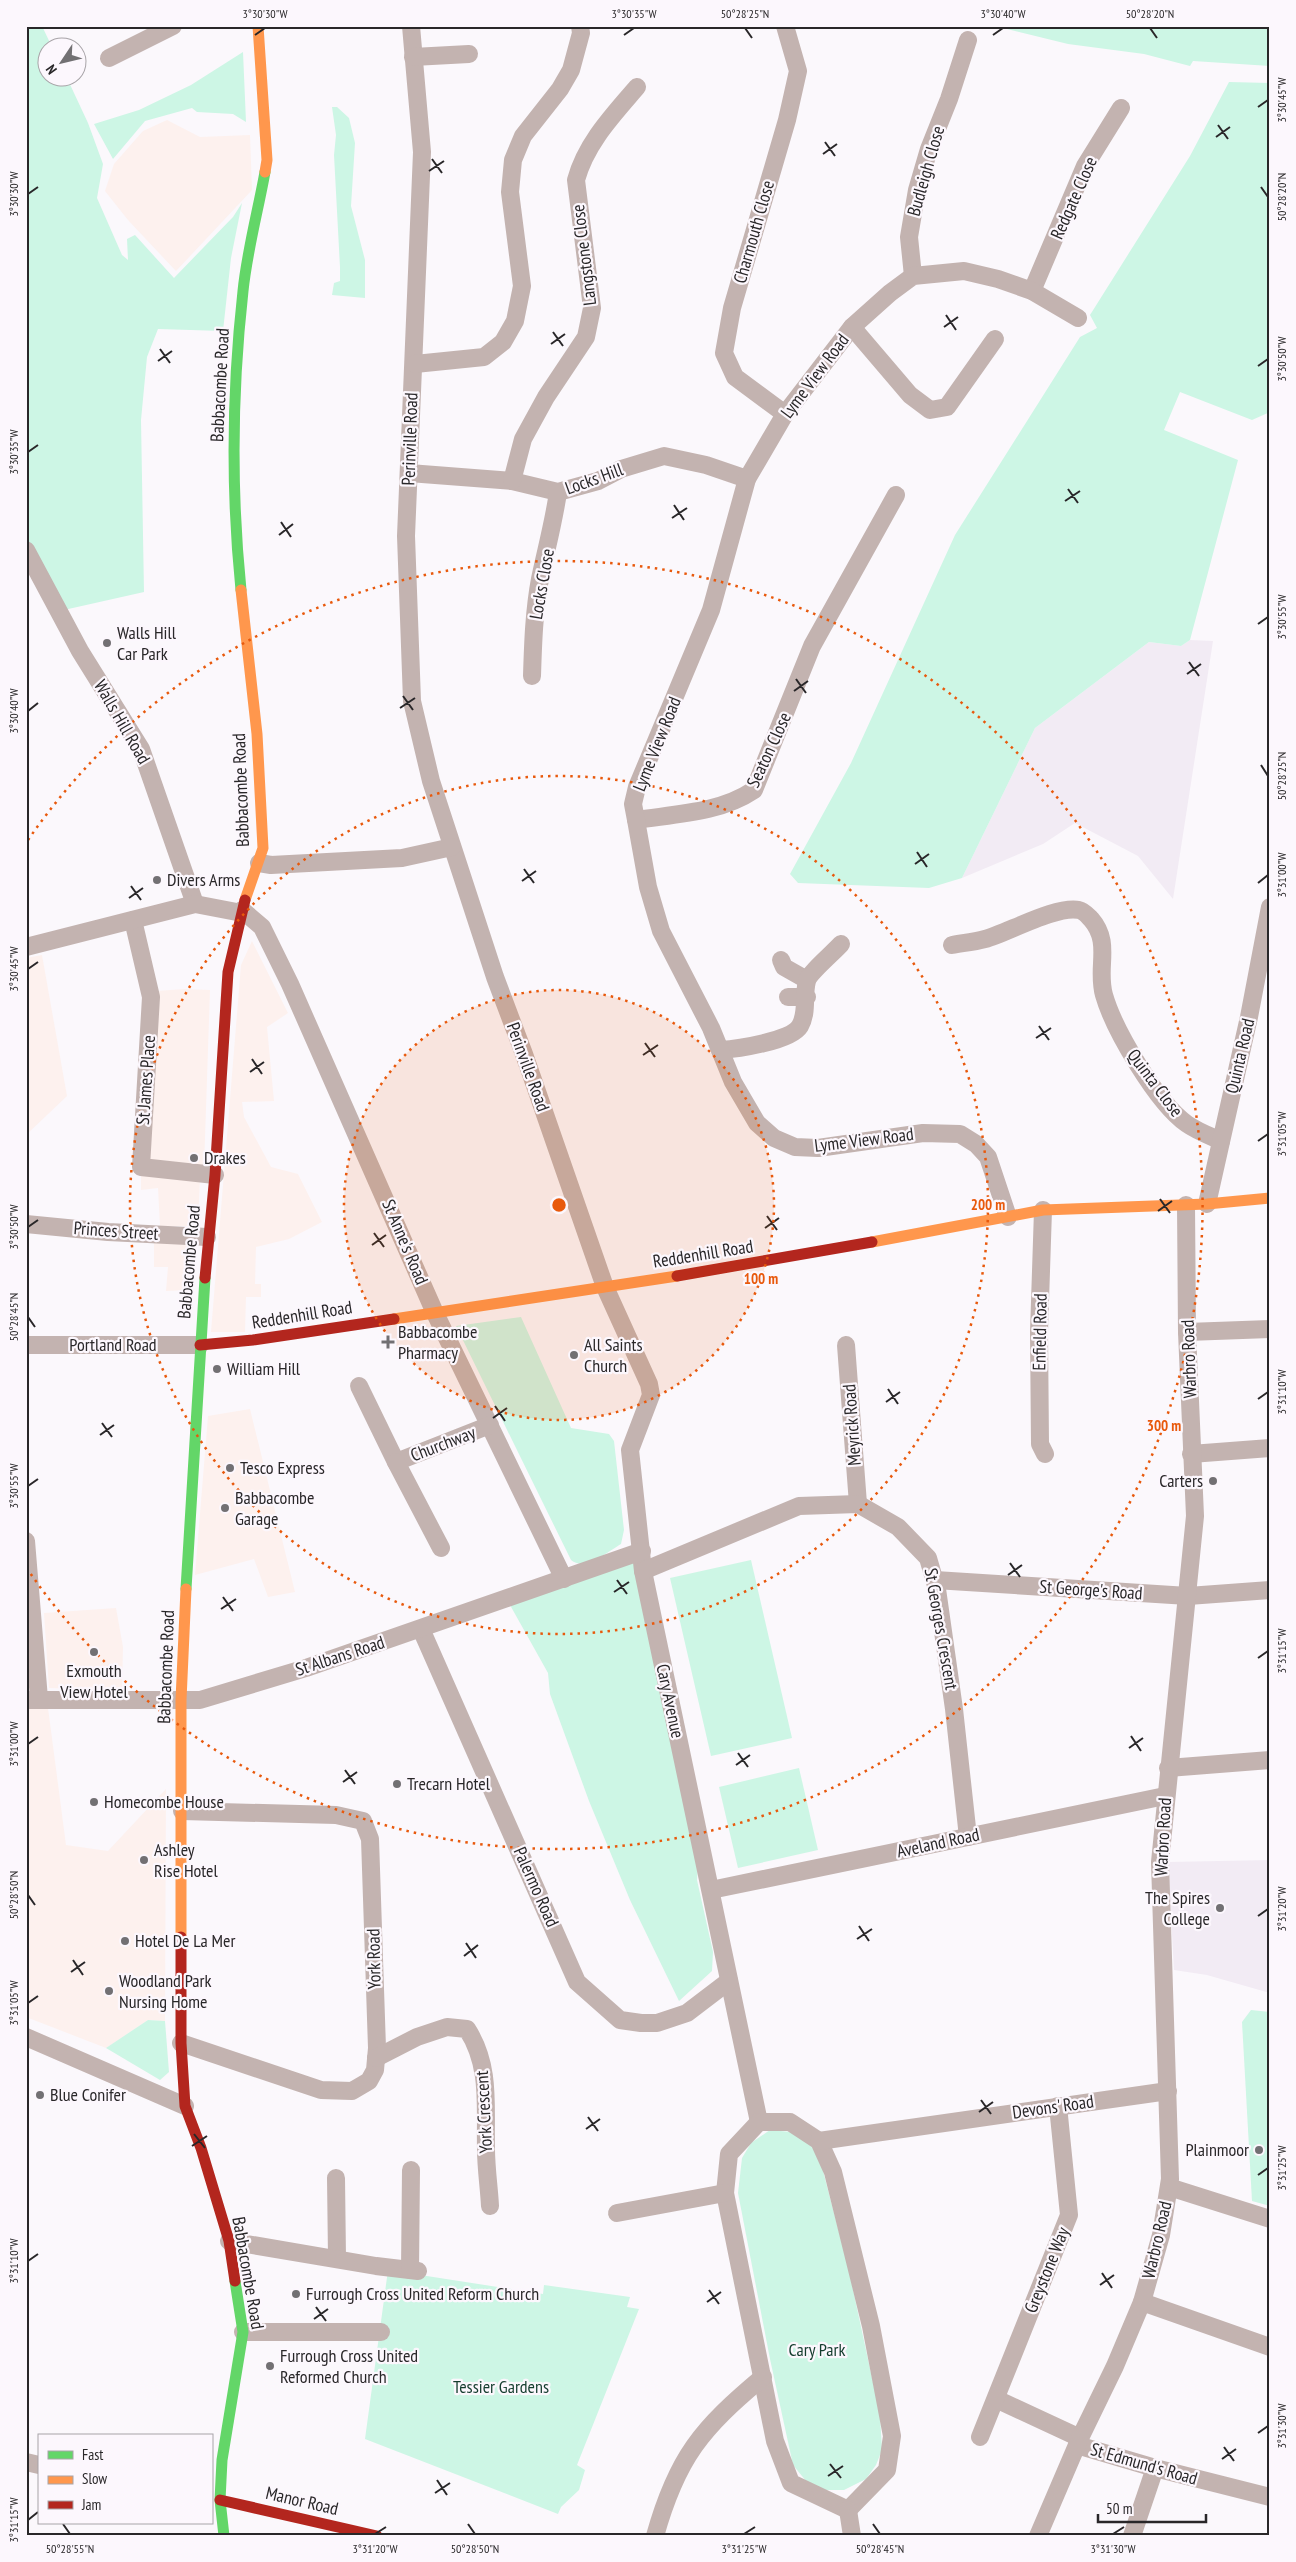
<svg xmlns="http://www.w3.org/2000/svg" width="1296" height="2562" viewBox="0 0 1296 2562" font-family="'PT Sans Narrow',sans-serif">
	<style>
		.commercial { fill: #fdf1ee }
		.built { fill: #f2ebf4 }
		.green { fill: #cdf6e5 }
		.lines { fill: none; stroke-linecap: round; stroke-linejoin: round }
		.street { stroke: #c3b3b0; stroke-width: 18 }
		.fast { stroke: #63d668; stroke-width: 11 }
		.slow { stroke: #ff974d; stroke-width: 11 }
		.jam { stroke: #b3261e; stroke-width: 11 }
		.ticks { fill: none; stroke: #292729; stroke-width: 2 }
		.ring { fill: none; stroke: #e8590c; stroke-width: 2.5; stroke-dasharray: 2.5 5 }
		.poi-dot { fill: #727073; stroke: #fcf7fd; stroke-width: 2 }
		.labels { text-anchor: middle; stroke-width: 4.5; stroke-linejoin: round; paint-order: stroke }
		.street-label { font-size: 18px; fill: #292729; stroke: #fcf7fd }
		.poi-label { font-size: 18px; fill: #292729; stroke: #fcf7fd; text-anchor: start }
		.park-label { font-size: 18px; fill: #143d2e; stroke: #fcf7fd }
		.centre { fill: #e8590c; stroke: #fcf7fd; stroke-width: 2.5 }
		.ring-label { font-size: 15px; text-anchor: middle; font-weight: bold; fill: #e8590c; stroke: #fcf7fd; stroke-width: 4.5; stroke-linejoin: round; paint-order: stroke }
		.neatline { fill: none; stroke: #292729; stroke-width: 2 }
		.ticks-label { font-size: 12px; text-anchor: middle; fill: #292729 }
	</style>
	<rect width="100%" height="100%" fill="#fbf8fc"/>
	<g class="commercial">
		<path d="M167 120 200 137 250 135 252 190 176 271 128 220 105 191 114 164 143 131Z"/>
		<path d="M252 941 288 1013 267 1027 274 1101 242 1102 244 1117 271 1167 298 1174 322 1222 289 1239 256 1247 255 1284H261V1297H246L245 1332H211L241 965Z"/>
		<path d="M42 955 67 1096 26 1135V958Z"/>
		<path d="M185 989 210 990 204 1168 200 1177 198 1226H160L158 1188 141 1190V1167L156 991Z"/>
		<path d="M154 1240 195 1245 189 1290 166 1291 168 1267H154Z"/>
		<path d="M250 1409 295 1592 268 1597 254 1559 195 1575 208 1416Z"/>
		<path d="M116 1608 123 1647 122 1690 49 1688 44 1613Z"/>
		<path d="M48 1708 66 1845 108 1851 166 1789 165 2021 148 2020 106 2048 26 2017V1709Z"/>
	</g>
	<g class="built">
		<path d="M1190 640 1213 641 1173 899 1138 856 1075 823 1043 844 962 878 1035 728 1149 642 1181 646Z"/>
		<path d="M1270 1860V1993L1207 1975 1174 1970 1168 1862Z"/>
	</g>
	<g class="green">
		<path d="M26 26H42L52 47 48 48V78H67L88 123 103 164 97 198 122 255 128 260 127 239 135 235 174 278 233 217 242 203 231 258 223 331 158 329 147 357 141 420 144 592 55 612 26 551Z"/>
		<path d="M995 26H1270V66L1193 61 1190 66 1144 54 1068 44Z"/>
		<path d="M243 52 246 122 233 114 197 112 192 108 145 121 113 159 94 124 139 110 191 85Z"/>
		<path d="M1229 82 1270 83V412L1252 420 1180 392 1164 430 1238 460 1190 640 1181 646 1149 642 1035 728 962 878 929 888 798 883 790 874 851 763 955 535 1080 337 1097 328 1090 315 1190 156Z"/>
		<path d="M332 107H337L349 118 355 143 351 206 365 260V298L332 295 334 283 340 281V267L334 155 336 135Z"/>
		<path d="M521 1317 571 1428 609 1434 614 1441 624 1530 621 1544C607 1552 585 1572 571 1560L456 1326Z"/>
		<path d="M637 1557 699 1852 697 1880 713 1952 712 1971 679 2001 630 1900 589 1801 550 1694 548 1673 510 1605Z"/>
		<path d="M751 1560 792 1738 711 1756 670 1578Z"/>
		<path d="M799 1768 818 1850 738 1868 719 1787Z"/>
		<path d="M1251 2010 1270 2012V2206L1252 2201 1242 2022Z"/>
		<path d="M148 2020 165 2021 169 2072 160 2080 106 2048Z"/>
		<path d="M770 2130 791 2132 808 2141 820 2159 849 2271 880 2415 882 2450 876 2465 866 2479 844 2490H824L806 2481 793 2465 770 2359 738 2193 742 2158 751 2143Z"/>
		<path d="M388 2270 543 2294 544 2285 630 2297 627 2307 639 2309 577 2465 585 2470 579 2490 561 2507 558 2514 365 2439Z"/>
	</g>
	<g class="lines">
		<g class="street">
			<path d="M411 26 422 152 406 536 412 701 431 781 495 977 524 1054 605 1287 649 1384 651 1395 630 1450 643 1571 759 2122"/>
			<path d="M413 57 469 54"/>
			<path d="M109 58 173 26"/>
			<path d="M913 276 909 237 917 190 929 149 949 99 968 40"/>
			<path d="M1032 291 1085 166 1121 108"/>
			<path d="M852 327 910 395 930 410 947 407 995 339"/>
			<path d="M415 364 484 357 503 342 515 321 522 286 510 192 513 160 523 136 560 89 571 70 581 33 580 26"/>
			<path d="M785 414 735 377 724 353 732 308 787 120 798 71 785 26"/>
			<path d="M409 473 512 481 558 492 598 481 621 469 664 456 706 465 747 479"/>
			<path d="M512 481 523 439 546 397 586 337 592 308 576 180C586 143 613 115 637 87"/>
			<path d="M26 550 80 651 141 749 195 904"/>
			<path d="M532 676C533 644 534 611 540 579 546 550 554 521 558 492"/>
			<path d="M636 820C675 814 720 813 754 790L812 646 896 495"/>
			<path d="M259 863 271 865 402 858 452 847"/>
			<path d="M242 910 262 927 290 984 435 1313 564 1579"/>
			<path d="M133 920 151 997 141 1167 215 1175"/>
			<path d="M952 945C963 943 974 942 985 939 1007 933 1057 905 1079 910 1084 911 1088 916 1091 919 1112 943 1096 967 1104 995 1114 1030 1157 1103 1187 1124 1197 1131 1210 1136 1221 1141"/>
			<path d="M26 947 195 904 242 913"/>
			<path d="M781 960 784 967 807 980"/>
			<path d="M788 997H807"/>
			<path d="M720 1050C738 1049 791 1041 800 1026 808 1012 803 996 807 981 809 973 834 952 841 944"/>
			<path d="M1207 1204 1249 1017 1270 907"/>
			<path d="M1043 1210 1039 1332 1040 1444 1045 1454"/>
			<path d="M1008 1217 988 1157 976 1144 960 1134 923 1133 818 1148 795 1147 774 1138 757 1123 733 1082 711 1028 661 931 648 887 636 820 633 804 637 787 711 610 747 479 785 414 852 327 890 293 913 276 964 271 998 279 1032 291 1078 318"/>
			<path d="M26 1224 108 1232 207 1237"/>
			<path d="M1187 1332 1270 1329"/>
			<path d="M26 1345H200"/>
			<path d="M846 1345 858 1504"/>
			<path d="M359 1386 396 1462 490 1425"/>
			<path d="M1191 1454 1270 1448"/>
			<path d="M396 1462 441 1548"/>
			<path d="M26 1541 39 1699"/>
			<path d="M643 1571 799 1506 858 1504 898 1527 928 1558 937 1589 954 1709 968 1837"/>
			<path d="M935 1580 1188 1596 1270 1590"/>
			<path d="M421 1629 577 1982 620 2020 641 2023H657L687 2013 729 1981"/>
			<path d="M26 1700H200L306 1668 642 1551"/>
			<path d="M1168 1768 1270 1760"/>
			<path d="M711 1890 1165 1796"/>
			<path d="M26 2037 185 2106"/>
			<path d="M181 2043 321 2090 352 2091 369 2081 375 2070 377 2048 370 1839 363 1821 336 1815 182 1811"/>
			<path d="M376 2058 417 2037 447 2027 467 2029C491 2066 485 2106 486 2149 486 2168 489 2187 490 2206"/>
			<path d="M759 2122H790L819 2141 833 2172 871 2326 892 2436 887 2470 848 2510 791 2483 775 2441 725 2193 729 2154Z"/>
			<path d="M819 2141 1168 2091"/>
			<path d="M336 2178 337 2258"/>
			<path d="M1169 2187 1270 2219"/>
			<path d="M617 2213 725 2193"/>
			<path d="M229 2241 376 2266 418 2271"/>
			<path d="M410 2270 411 2170"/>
			<path d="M1142 2302 1270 2347"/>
			<path d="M243 2332H381"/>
			<path d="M996 2399 1080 2438"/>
			<path d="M980 2437 1069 2215 1058 2106"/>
			<path d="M1077 2445 1155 2468 1270 2497"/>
			<path d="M26 2462 39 2465"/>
			<path d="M848 2510 852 2536"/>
			<path d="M655 2536C677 2457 702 2428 763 2377"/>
			<path d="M1038 2536 1080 2438 1115 2366 1142 2302 1161 2235 1170 2179 1160 1862 1195 1516 1187 1332 1186 1205"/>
			<path d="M1132 2536 1155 2468"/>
		</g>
		<g class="fast">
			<path d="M241 590C231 491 232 390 243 291 247 251 258 211 265 172"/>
			<path d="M186 1589 205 1278"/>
			<path d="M224 2536 220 2500 222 2460 243 2332 235 2281"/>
		</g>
		<g class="slow">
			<path d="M258 26 267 160 265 172"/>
			<path d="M241 590 257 734 263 848 245 900"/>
			<path d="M872 1242 1043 1210 1207 1204 1270 1198"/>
			<path d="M394 1319 677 1276"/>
			<path d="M181 1937V1700L186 1589"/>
		</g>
		<g class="jam">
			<path d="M677 1276 872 1242"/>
			<path d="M205 1278 215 1175 228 972 245 900"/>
			<path d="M200 1345 253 1340 394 1319"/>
			<path d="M181 1937V2043L185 2106 201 2148 229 2241 235 2281"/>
			<path d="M220 2500 377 2536"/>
		</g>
	</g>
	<path class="ticks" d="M745 28 752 38M1150 28 1157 38M255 35 265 28M624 35 634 28M993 35 1003 28M1258 107 1268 100M1218 125 1228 139M1216 137 1230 127M825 142 835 156M823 154 837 144M432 159 442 173M429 171 444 161M1261 187 1268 197M28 194 38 187M946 315 956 330M944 327 958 317M553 332 563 346M551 344 565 334M160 349 170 363M158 361 172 351M1258 366 1268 359M28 452 38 445M1068 489 1078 503M1065 501 1080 491M674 505 684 520M672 518 687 508M281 522 291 537M279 535 293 524M1258 624 1268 617M1189 662 1199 676M1187 674 1201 664M796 679 806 693M794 691 808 681M403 696 413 710M400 708 415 698M28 711 38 703M1261 765 1268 776M917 852 927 867M915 864 929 854M524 869 534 883M522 881 536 871M1258 883 1268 875M131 886 141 900M129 898 143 888M28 969 38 962M1039 1026 1049 1040M1036 1038 1051 1028M645 1043 655 1057M643 1055 658 1045M252 1059 262 1074M250 1072 264 1062M1258 1141 1268 1134M1160 1199 1170 1213M1158 1211 1172 1201M767 1216 777 1230M28 1227 38 1220M765 1228 779 1218M374 1233 384 1247M372 1245 386 1235M28 1317 35 1327M888 1389 898 1404M1258 1399 1268 1392M886 1402 900 1392M495 1406 505 1421M493 1418 507 1408M102 1423 112 1437M100 1435 114 1425M28 1486 38 1479M1010 1563 1020 1577M1008 1575 1022 1565M617 1580 627 1594M614 1592 629 1582M223 1597 233 1611M221 1609 236 1599M1258 1658 1268 1651M1131 1736 1141 1751M28 1744 38 1737M1129 1748 1143 1738M738 1753 748 1767M736 1765 750 1755M345 1770 355 1784M343 1782 357 1772M28 1895 35 1905M1258 1916 1268 1909M859 1926 869 1941M857 1939 872 1929M466 1943 476 1958M464 1956 478 1945M73 1960 83 1975M71 1972 85 1962M28 2003 38 1996M981 2100 991 2114M979 2112 993 2102M588 2117 598 2131M586 2129 600 2119M194 2134 205 2148M192 2146 207 2136M1258 2175 1268 2168M28 2261 38 2254M1102 2273 1112 2288M1100 2285 1114 2275M709 2290 719 2304M707 2302 721 2292M316 2307 326 2321M314 2319 328 2309M1258 2433 1268 2426M1224 2447 1234 2461M1222 2459 1236 2449M830 2464 841 2478M828 2476 843 2466M437 2480 447 2495M435 2493 450 2483M28 2520 38 2512M63 2524 70 2534M468 2524 475 2534M873 2524 880 2534M375 2534 386 2527M744 2534 755 2527M1113 2534 1124 2527"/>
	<circle cx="559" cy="1205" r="215" fill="#e8590c" fill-opacity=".12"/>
	<g class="ring">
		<circle cx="559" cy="1205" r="215"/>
		<circle cx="559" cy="1205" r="429"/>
		<path d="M28 840A644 644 0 1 1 28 1570"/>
	</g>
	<g class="poi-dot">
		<circle cx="107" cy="643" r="5"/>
		<circle cx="157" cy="880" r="5"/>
		<circle cx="194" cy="1158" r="5"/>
		<path d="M385.5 1334.5h5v5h5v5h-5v5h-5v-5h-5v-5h5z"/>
		<circle cx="574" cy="1355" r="5"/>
		<circle cx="217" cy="1369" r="5"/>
		<circle cx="230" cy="1468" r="5"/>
		<circle cx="1213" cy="1481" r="5"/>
		<circle cx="225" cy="1508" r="5"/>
		<circle cx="94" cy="1652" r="5"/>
		<circle cx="397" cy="1784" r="5"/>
		<circle cx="94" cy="1802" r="5"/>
		<circle cx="144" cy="1860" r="5"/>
		<circle cx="1220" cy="1908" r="5"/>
		<circle cx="125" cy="1941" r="5"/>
		<circle cx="109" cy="1991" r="5"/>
		<circle cx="40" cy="2095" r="5"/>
		<circle cx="1259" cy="2150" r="5"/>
		<circle cx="296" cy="2294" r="5"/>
		<circle cx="270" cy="2366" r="5"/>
	</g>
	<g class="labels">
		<g class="street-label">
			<text transform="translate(926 171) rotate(-74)" y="6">Budleigh Close</text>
			<text transform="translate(1074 198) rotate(-66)" y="6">Redgate Close</text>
			<text transform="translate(754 232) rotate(-74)" y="6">Charmouth Close</text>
			<text transform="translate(584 255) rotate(-97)" y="6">Langstone Close</text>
			<text transform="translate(815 376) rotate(-53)" y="6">Lyme View Road</text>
			<text transform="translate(220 385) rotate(-87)" y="6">Babbacombe Road</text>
			<text transform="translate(410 439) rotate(-88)" y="6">Perinville Road</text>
			<text transform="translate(594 479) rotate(-20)" y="6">Locks Hill</text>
			<text transform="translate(542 584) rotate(-80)" y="6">Locks Close</text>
			<text transform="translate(122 722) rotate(60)" y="6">Walls Hill Road</text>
			<text transform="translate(657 744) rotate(-68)" y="6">Lyme View Road</text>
			<text transform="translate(769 750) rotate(-65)" y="6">Seaton Close</text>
			<text transform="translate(241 790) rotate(-92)" y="6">Babbacombe Road</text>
			<text transform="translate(1240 1056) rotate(-77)" y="6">Quinta Road</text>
			<text transform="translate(528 1067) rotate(70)" y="6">Perinville Road</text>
			<text transform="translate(146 1080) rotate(-86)" y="6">St James Place</text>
			<text transform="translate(1155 1083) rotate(53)" y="6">Quinta Close</text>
			<text transform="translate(864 1140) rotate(-7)" y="6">Lyme View Road</text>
			<text transform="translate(116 1231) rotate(4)" y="6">Princes Street</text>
			<text transform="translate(405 1242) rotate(67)" y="6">St Anne's Road</text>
			<text transform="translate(703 1254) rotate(-9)" y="6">Reddenhill Road</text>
			<text transform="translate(189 1262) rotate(-85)" y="6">Babbacombe Road</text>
			<text transform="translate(302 1315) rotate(-9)" y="6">Reddenhill Road</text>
			<text transform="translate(1040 1332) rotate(-89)" y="6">Enfield Road</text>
			<text x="113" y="1351">Portland Road</text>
			<text transform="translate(1189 1359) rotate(-92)" y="6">Warbro Road</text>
			<text transform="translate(852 1425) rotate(-94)" y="6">Meyrick Road</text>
			<text transform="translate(443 1444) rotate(-21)" y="6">Churchway</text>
			<text transform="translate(1091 1590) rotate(4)" y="6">St George's Road</text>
			<text transform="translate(941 1629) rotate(80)" y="6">St Georges Crescent</text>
			<text transform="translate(340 1656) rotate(-18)" y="6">St Albans Road</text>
			<text transform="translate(166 1667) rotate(-88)" y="6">Babbacombe Road</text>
			<text transform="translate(670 1701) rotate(78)" y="6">Cary Avenue</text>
			<text transform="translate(1163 1837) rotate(-87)" y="6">Warbro Road</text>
			<text transform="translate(938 1843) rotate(-12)" y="6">Aveland Road</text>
			<text transform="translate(536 1887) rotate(66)" y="6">Palermo Road</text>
			<text transform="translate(374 1959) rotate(-91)" y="6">York Road</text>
			<text transform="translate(1053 2107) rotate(-8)" y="6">Devons' Road</text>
			<text transform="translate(484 2112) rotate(-93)" y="6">York Crescent</text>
			<text transform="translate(1157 2240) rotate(-77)" y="6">Warbro Road</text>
			<text transform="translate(1047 2270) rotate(-68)" y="6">Greystone Way</text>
			<text transform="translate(248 2273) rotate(80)" y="6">Babbacombe Road</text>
			<text transform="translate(1144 2464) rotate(16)" y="6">St Edmund's Road</text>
			<text transform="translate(302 2501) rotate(13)" y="6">Manor Road</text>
		</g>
		<g class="poi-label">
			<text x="117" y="639">Walls Hill<tspan x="117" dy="21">Car Park</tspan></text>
			<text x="167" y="886">Divers Arms</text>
			<text x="204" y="1164">Drakes</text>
			<text x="398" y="1338">Babbacombe<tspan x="398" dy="21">Pharmacy</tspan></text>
			<text x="584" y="1351">All Saints<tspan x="584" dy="21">Church</tspan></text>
			<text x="227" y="1375">William Hill</text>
			<text x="240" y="1474">Tesco Express</text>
			<text x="1203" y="1487" text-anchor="end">Carters</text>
			<text x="235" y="1504">Babbacombe<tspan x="235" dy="21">Garage</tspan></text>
			<text x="94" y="1677" text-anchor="middle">Exmouth<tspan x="94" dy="21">View Hotel</tspan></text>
			<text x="407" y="1790">Trecarn Hotel</text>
			<text x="104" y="1808">Homecombe House</text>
			<text x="154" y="1856">Ashley<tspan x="154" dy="21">Rise Hotel</tspan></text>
			<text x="1210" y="1904" text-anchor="end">The Spires<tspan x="1210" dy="21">College</tspan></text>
			<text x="135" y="1947">Hotel De La Mer</text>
			<text x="119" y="1987">Woodland Park<tspan x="119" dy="21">Nursing Home</tspan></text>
			<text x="50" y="2101">Blue Conifer</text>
			<text x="1249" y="2156" text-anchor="end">Plainmoor</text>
			<text x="306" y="2300">Furrough Cross United Reform Church</text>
			<text x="280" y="2362">Furrough Cross United<tspan x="280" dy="21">Reformed Church</tspan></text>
		</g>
		<g class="park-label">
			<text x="817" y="2356">Cary Park</text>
			<text x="501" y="2393">Tessier Gardens</text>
		</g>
	</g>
	<circle cx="559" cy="1205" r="8" class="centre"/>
	<g class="ring-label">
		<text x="988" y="1210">200 m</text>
		<text x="761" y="1284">100 m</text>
		<text x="1164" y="1431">300 m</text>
	</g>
	<rect width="1296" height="2562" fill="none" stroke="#fcf7fd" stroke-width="55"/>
	<rect x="38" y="2434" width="175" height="90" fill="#fcf7fd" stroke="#a8a4a8"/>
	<rect x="48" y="2451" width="25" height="8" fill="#63d668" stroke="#a8a4a8"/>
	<text x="82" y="2460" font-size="15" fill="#292729">Fast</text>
	<rect x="48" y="2476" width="25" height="8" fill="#ff974d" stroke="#a8a4a8"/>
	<text x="82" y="2484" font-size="15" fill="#292729">Slow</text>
	<rect x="48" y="2501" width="25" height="8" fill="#b3261e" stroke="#a8a4a8"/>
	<text x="82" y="2510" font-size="15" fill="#292729">Jam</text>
	<g transform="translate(62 62) rotate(235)"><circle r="24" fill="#fcf7fd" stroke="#a8a4a8"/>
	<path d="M0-4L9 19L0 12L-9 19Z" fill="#727073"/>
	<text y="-8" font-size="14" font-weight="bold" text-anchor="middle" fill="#292729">N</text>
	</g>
	<path d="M1098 2514v8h108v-8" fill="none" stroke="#292729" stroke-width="2.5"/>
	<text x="1106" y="2514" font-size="15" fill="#292729" stroke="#fcf7fd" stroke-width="4" paint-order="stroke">50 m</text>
	<rect x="28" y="28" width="1240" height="2506" class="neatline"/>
	<g class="ticks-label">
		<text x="265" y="18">3°30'30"W</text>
		<text x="634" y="18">3°30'35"W</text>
		<text x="745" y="18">50°28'25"N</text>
		<text x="1003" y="18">3°30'40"W</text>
		<text x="1150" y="18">50°28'20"N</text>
		<text transform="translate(1282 100) rotate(-90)" y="4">3°30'45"W</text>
		<text transform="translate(14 194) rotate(-90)" y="4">3°30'30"W</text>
		<text transform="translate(1282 197) rotate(-90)" y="4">50°28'20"N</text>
		<text transform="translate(1282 359) rotate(-90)" y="4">3°30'50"W</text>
		<text transform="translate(14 452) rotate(-90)" y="4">3°30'35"W</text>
		<text transform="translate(1282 617) rotate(-90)" y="4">3°30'55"W</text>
		<text transform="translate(14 711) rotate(-90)" y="4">3°30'40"W</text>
		<text transform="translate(1282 776) rotate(-90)" y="4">50°28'25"N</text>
		<text transform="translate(1282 875) rotate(-90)" y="4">3°31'00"W</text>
		<text transform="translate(14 969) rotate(-90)" y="4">3°30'45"W</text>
		<text transform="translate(1282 1134) rotate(-90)" y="4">3°31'05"W</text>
		<text transform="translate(14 1227) rotate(-90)" y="4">3°30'50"W</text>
		<text transform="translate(14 1317) rotate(-90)" y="4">50°28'45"N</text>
		<text transform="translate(1282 1392) rotate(-90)" y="4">3°31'10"W</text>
		<text transform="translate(14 1486) rotate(-90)" y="4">3°30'55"W</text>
		<text transform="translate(1282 1651) rotate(-90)" y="4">3°31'15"W</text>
		<text transform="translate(14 1744) rotate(-90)" y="4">3°31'00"W</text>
		<text transform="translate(14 1895) rotate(-90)" y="4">50°28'50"N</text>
		<text transform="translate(1282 1909) rotate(-90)" y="4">3°31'20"W</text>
		<text transform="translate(14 2003) rotate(-90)" y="4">3°31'05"W</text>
		<text transform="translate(1282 2168) rotate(-90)" y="4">3°31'25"W</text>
		<text transform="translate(14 2261) rotate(-90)" y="4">3°31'10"W</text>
		<text transform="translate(1282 2426) rotate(-90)" y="4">3°31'30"W</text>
		<text transform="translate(14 2520) rotate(-90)" y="4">3°31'15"W</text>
		<text x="70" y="2553">50°28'55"N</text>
		<text x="375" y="2553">3°31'20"W</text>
		<text x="475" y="2553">50°28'50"N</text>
		<text x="744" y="2553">3°31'25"W</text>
		<text x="880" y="2553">50°28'45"N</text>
		<text x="1113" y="2553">3°31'30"W</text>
	</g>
</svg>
